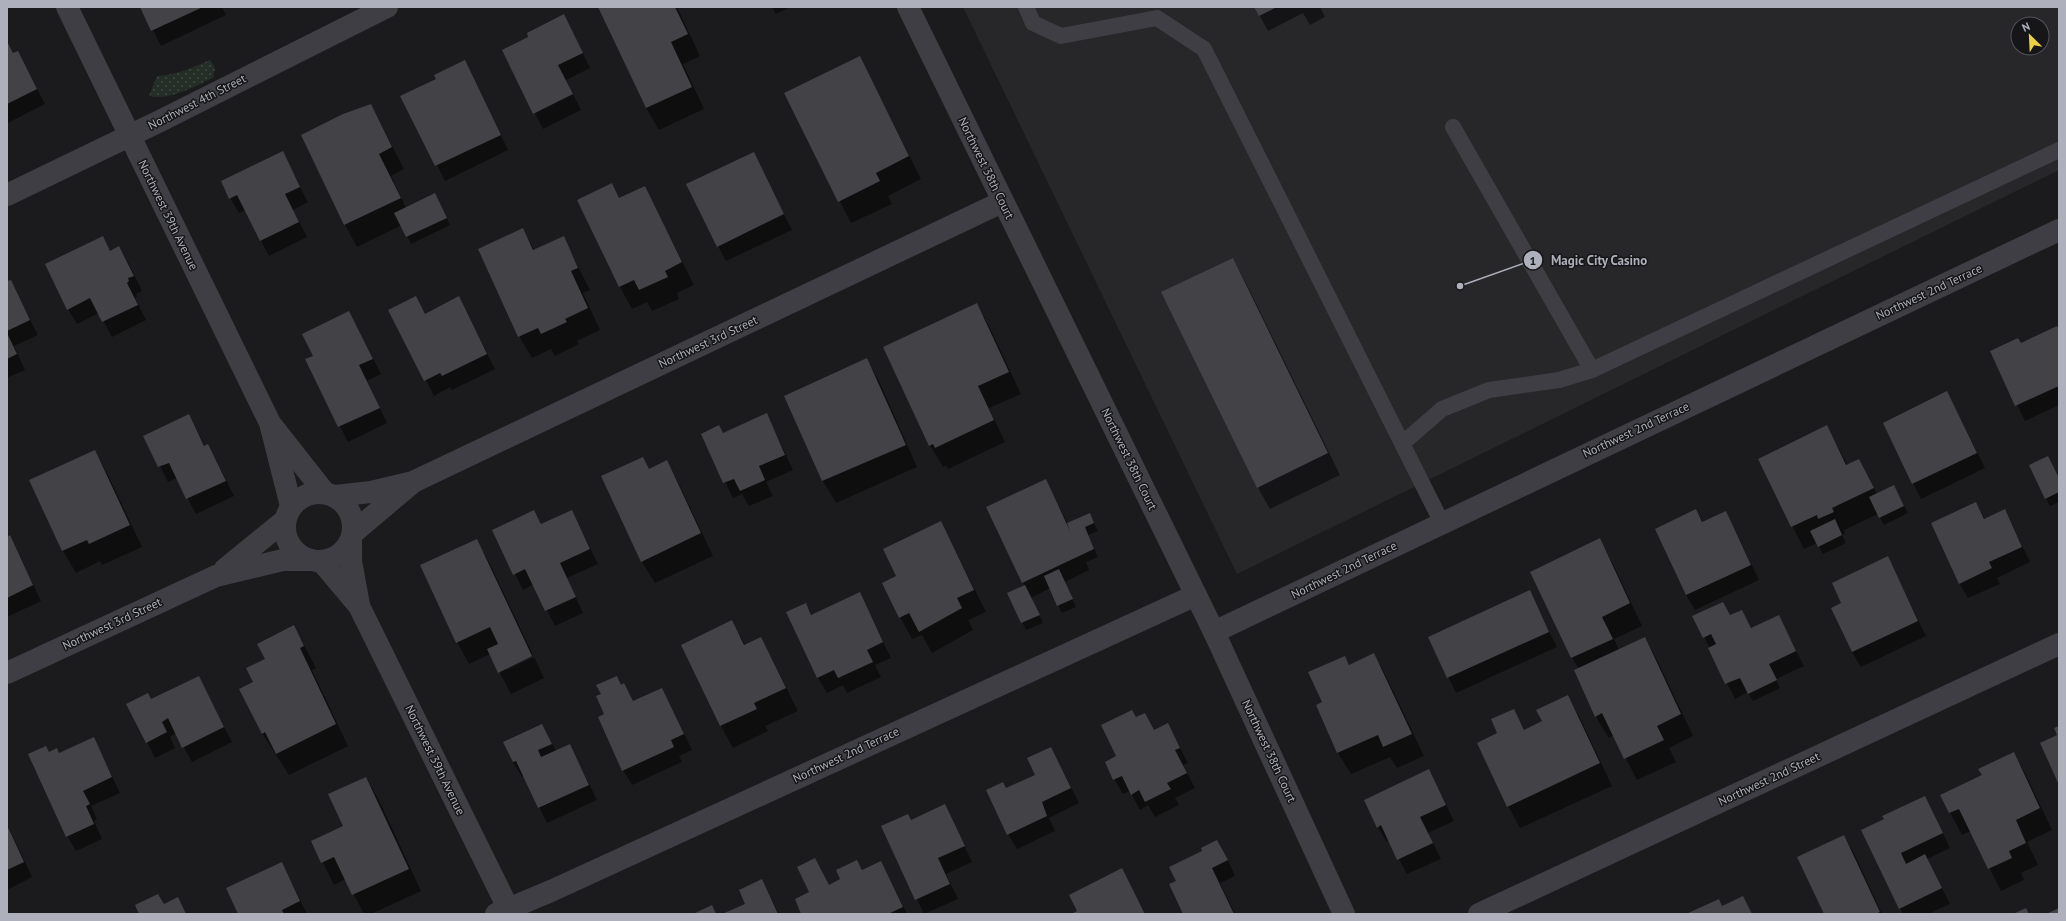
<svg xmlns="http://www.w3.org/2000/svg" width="2066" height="921" viewBox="0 0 2066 921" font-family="'PT Sans',sans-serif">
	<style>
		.built { fill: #27272a; fill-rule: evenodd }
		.grass { fill: url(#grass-dots) }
		.shadow { fill: #0007 }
		.building { fill: #434347 }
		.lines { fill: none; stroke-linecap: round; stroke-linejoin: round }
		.lane { stroke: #3e3e44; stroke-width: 16 }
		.street { stroke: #3e3e44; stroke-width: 22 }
		.labels { text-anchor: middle; stroke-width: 3; stroke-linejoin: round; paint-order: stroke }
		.street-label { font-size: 12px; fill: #aeb0bc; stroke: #161618 }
		.leader { fill: none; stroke: #aeb0bc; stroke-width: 1.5 }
		.callout-dot { fill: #aeb0bc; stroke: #161618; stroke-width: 1.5 }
		.mark-label { font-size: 12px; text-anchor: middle; font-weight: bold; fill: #111 }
		.callout-label { font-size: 13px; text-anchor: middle; font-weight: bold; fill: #aeb0bc; stroke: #161618; stroke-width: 3; stroke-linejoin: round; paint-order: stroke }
	</style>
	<defs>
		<pattern id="grass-dots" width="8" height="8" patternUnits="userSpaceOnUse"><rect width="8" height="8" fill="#252d27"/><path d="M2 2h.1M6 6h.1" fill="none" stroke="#424944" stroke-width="1.8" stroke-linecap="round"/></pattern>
	</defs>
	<rect width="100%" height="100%" fill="#1b1b1d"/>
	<path class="built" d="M963 7H2059V170L1237 574ZM2018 24H2042V48H2018Z"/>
	<path class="grass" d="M210 60 215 68 213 78C194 86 171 101 149 96L157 76C176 75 192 68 210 60Z"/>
	<g class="shadow">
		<path d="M141 7H222L226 15 161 46Z"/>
		<path d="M599 7H677L700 56 683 64 704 109 659 130 646 108Z"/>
		<path d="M772 7H791L776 14Z"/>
		<path d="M1255 7H1320L1325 17 1310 25 1303 13 1268 31Z"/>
		<path d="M572 31 590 68 566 80 581 110 543 129 503 50Z"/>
		<path d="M7 41 14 54 26 67 45 104 8 123Z"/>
		<path d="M860 57 921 179 888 196 892 204 851 223 785 94Z"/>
		<path d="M473 77 508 150 445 181 402 96Z"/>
		<path d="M371 105 404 169 391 176 406 208 439 202 450 225 411 244 402 225 357 247 345 225 302 135Z"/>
		<path d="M282 153 308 202 293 210 307 237 269 256 245 210 239 213 230 198Z"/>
		<path d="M753 153 792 230 726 261 718 246Z"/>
		<path d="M612 184 620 199 645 187 694 285 677 293 679 299 652 311 647 302 632 309 620 287 578 200Z"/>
		<path d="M522 229 535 251 563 237 590 290 583 293 600 330 577 341 579 344 555 356 551 349 532 358 519 336Z"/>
		<path d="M102 237 110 252 119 247 128 262 142 291 136 294 137 297 135 298 146 320 112 337 99 313 77 324 68 309Z"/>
		<path d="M1233 259 1245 281 1340 475 1270 509 1258 488Z"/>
		<path d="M10 281 38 335 14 346 25 370 7 378V283Z"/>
		<path d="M459 298 495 369 452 390 450 387 434 396 390 310 425 315Z"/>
		<path d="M977 304 989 326 1021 394 989 408 1005 442 948 469 946 465 943 467 930 445Z"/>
		<path d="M349 312 381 374 367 381 387 423 348 442 306 360 314 356Z"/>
		<path d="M2059 331V405L2025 421 1991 352 2021 344Z"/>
		<path d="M867 360 879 381 917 467 836 503 823 481 785 397Z"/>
		<path d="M1947 392 1985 468 1921 499 1913 483Z"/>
		<path d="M189 415 205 446 208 445 216 460 234 496 196 514 177 478 168 482 145 436Z"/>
		<path d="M767 415 793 470 766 482 773 496 749 506 742 494 733 498 702 434H723Z"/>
		<path d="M1827 427 1848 466 1859 460 1877 494 1894 486 1908 513 1884 525 1878 514 1844 530 1845 534 1842 535 1846 543 1823 554 1817 543 1804 549 1759 460Z"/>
		<path d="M94 451 107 473 142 547 102 565 100 561 76 573 63 551 30 481Z"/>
		<path d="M667 462 679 484 713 556 655 583 642 562 602 477 649 470Z"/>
		<path d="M2059 479V502L2050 506 2046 499Z"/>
		<path d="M1045 480 1068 524 1089 514 1098 531 1088 535 1098 557 1086 562 1089 570 1065 582 1076 607 1062 613 1050 588 1031 598 1043 623 1026 630 1008 593 1025 586 1023 582Z"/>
		<path d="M1976 503 1985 519 2005 510 2030 562 1997 578 2000 584 1968 598 1959 583Z"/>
		<path d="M1696 510 1703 522 1726 512 1759 580 1695 610 1686 595Z"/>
		<path d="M534 511 542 525 572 511 598 564 567 578 583 613 555 626 534 584 523 590 493 530Z"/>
		<path d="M941 523 986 612 968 620 973 630 932 653 922 635 912 639 900 617 897 577Z"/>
		<path d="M10 536 41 601 7 617V538Z"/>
		<path d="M476 540 489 562 533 655 505 668 506 670 534 657 544 678 511 694 490 654 469 664 457 642Z"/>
		<path d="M1600 540 1612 562 1642 626 1614 639 1619 650 1645 638 1657 660 1693 736 1669 748 1676 762 1637 780 1614 735 1609 738 1596 717 1575 671 1579 669 1572 658Z"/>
		<path d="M1888 558 1926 636 1861 667 1852 652 1843 603Z"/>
		<path d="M1529 592 1557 647 1456 693 1429 638Z"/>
		<path d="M859 593 891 658 875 665 881 677 847 693 843 685 827 693 818 678 806 604 812 615Z"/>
		<path d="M1742 611 1752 629 1778 616 1804 666 1776 679 1780 688 1753 701 1748 692 1735 699 1694 616H1730Z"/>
		<path d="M732 622 746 646 761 638 798 711 765 726 768 731 733 748 721 726 682 645Z"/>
		<path d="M294 626 316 668 312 670 348 746 289 775 262 733 255 682 266 659Z"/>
		<path d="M1374 654 1386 676 1424 756 1397 768 1390 757 1351 774 1338 753 1323 703 1345 657 1350 666Z"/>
		<path d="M198 677 232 742 192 762 176 733 170 737 175 748 155 758 128 705 151 700Z"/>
		<path d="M624 684 634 702 662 689 692 750 679 756 682 762 632 785 623 770 605 714 621 686Z"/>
		<path d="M1568 696 1580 718 1612 786 1520 828 1508 806 1498 734 1513 710 1525 730 1543 722Z"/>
		<path d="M1136 718 1154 731 1167 724 1188 763 1183 765 1195 788 1175 798 1179 805 1155 817 1148 805 1140 810 1130 791 1123 794 1114 779 1118 757Z"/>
		<path d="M542 725 556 751 570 745 597 800 547 823 524 776 522 777 513 762Z"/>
		<path d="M94 739 120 793 91 806 97 819 94 821 102 839 76 851 67 836 49 753 60 754Z"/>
		<path d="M1051 748 1079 803 1049 818 1055 831 1017 849 1008 834 1006 789 1036 776Z"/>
		<path d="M2014 754 2026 775 2052 830 2027 842 2038 865 2021 873 2024 880 2001 891 1971 831 1962 835 1941 795 1983 776Z"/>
		<path d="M1429 770 1454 821 1428 833 1441 859 1407 874 1389 841 1387 842 1378 828 1365 800Z"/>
		<path d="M366 778 379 800 421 891 371 914H364L346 879 334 885 313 842 345 827Z"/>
		<path d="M1925 797 1950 848 1927 859 1950 904 1928 914H1903L1862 831Z"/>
		<path d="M945 806 972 862 946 874 958 899 924 914 882 826 912 821Z"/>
		<path d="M7 824 32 877 7 890Z"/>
		<path d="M1844 836 1853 851 1882 914H1825Z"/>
		<path d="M1203 851 1226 856 1235 876 1220 883 1235 914H1184L1177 882Z"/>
		<path d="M815 859 829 886 842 880 857 861 863 871 881 862 907 914H803L811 892Z"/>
		<path d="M282 863 307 914H240Z"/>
		<path d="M1122 870 1146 914H1073L1079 911Z"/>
		<path d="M762 881 779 914H725L746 904Z"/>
	</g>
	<g class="building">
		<path d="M140 7H203L151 31Z"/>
		<path d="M598 7H675L688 34 671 42 692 87 646 108Z"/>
		<path d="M1254 7H1277L1259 16Z"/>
		<path d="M564 14 583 53 558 65 573 94 533 114 502 50 528 37 527 33Z"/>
		<path d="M7 41 13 53 18 51 37 89 7 104Z"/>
		<path d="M860 56 909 156 876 173 880 181 838 202 784 93Z"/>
		<path d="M465 60 501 135 435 166 400 96 436 79 434 75Z"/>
		<path d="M371 104 392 147 379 154 401 198 344 225 301 135 343 114Z"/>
		<path d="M283 151 300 187 285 194 299 222 260 241 237 195 229 199 221 181Z"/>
		<path d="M754 152 784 214 717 247 686 184Z"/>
		<path d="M612 183 619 198 645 186 682 262 665 271 668 277 639 290 634 280 619 287 577 200Z"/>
		<path d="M435 193 447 218 406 237 394 213Z"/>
		<path d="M523 228 533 250 564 236 578 268 571 271 588 308 565 319 567 322 541 334 538 328 518 337 478 249Z"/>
		<path d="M103 236 110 251 119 246 134 276 128 278 129 281 127 283 138 305 102 322 90 298 67 310 45 264Z"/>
		<path d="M1233 258 1328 453 1257 488 1161 292Z"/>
		<path d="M11 280 30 320 7 331V281Z"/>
		<path d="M416 296 425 314 459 296 487 354 442 376 440 373 424 381 388 310Z"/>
		<path d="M977 303 1009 372 978 386 994 420 935 448 933 444 929 446 883 347Z"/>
		<path d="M349 311 373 359 359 365 380 408 338 427 305 359 313 356 302 334Z"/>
		<path d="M2057 326 2059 330V386L2015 406 1990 351 2018 338 2021 343Z"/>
		<path d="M7 333 17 354 7 359Z"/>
		<path d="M867 358 906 445 822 481 784 396Z"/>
		<path d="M1947 391 1977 453 1912 484 1883 423Z"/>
		<path d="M767 413 785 455 759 466 765 480 740 491 734 479 723 483 701 434 719 425 723 433Z"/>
		<path d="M189 414 204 446 208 444 226 481 186 499 169 463 158 467 143 436Z"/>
		<path d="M1827 425 1846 465 1859 459 1874 488 1832 508 1834 512 1818 519 1817 515 1791 527 1758 459Z"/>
		<path d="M95 450 130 525 89 544 87 540 62 551 29 480Z"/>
		<path d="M2048 456 2059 478V492L2045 499 2029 465Z"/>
		<path d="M643 457 649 469 667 460 701 533 641 562 601 476Z"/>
		<path d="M1046 479 1070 531 1067 523 1090 513 1094 523 1085 527 1094 549 1022 583 986 507Z"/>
		<path d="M1894 485 1904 506 1879 518 1869 497Z"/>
		<path d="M1976 502 1984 519 2005 509 2022 547 1989 562 1992 568 1959 584 1931 523Z"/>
		<path d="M1696 509 1702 522 1726 511 1751 565 1686 595 1655 529Z"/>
		<path d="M534 510 541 524 572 510 590 549 560 563 576 597 545 611 525 569 513 575 492 530Z"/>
		<path d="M1835 519 1842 535 1818 547 1810 531Z"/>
		<path d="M941 521 974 590 957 598 962 608 919 632 909 613 899 618 882 583 896 576 883 549Z"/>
		<path d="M10 535 33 585 7 598V537Z"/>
		<path d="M1600 538 1630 603 1602 617 1613 639 1571 658 1530 572Z"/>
		<path d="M477 539 532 656 498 673 487 649 498 644 490 627 456 643 420 565Z"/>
		<path d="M1888 556 1918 621 1852 652 1831 608 1841 603 1832 583Z"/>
		<path d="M1059 569 1073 599 1057 606 1044 576Z"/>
		<path d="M1025 585 1040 615 1021 623 1007 593Z"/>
		<path d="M1530 590 1549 632 1447 678 1428 637Z"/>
		<path d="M860 592 883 642 867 650 873 662 838 678 834 670 817 678 786 612 806 603 811 615Z"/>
		<path d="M1723 602 1730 615 1742 610 1751 628 1779 615 1796 651 1769 664 1777 680 1748 694 1740 678 1725 684 1708 648 1716 644 1711 634 1703 638 1692 616Z"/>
		<path d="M732 620 744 645 761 637 786 688 754 703 757 709 720 726 681 645Z"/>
		<path d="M294 625 304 646 300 648 336 724 276 754 265 732 262 734 239 689 253 682 246 668 265 659 257 644Z"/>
		<path d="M1645 637 1681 714 1657 726 1664 740 1624 759 1602 713 1595 717 1574 670Z"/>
		<path d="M1374 653 1412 734 1383 747 1378 735 1337 753 1316 705 1322 702 1308 672 1345 656 1349 665Z"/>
		<path d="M199 676 224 727 182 748 168 718 162 722 167 732 146 743 126 704 148 693 151 699Z"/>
		<path d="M617 676 621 685 624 683 633 701 662 688 684 734 671 740 674 747 622 771 598 717 604 714 596 696 601 694 596 685Z"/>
		<path d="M1568 695 1600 763 1507 807 1477 743 1497 733 1491 719 1514 709 1524 730 1542 721 1536 710Z"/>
		<path d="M1132 710 1136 717 1145 713 1154 730 1168 723 1180 748 1175 750 1187 773 1167 783 1171 789 1145 802 1139 790 1131 795 1122 776 1113 780 1105 762 1116 756 1101 725Z"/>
		<path d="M542 724 552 744 538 750 541 757 570 744 589 785 538 808 516 761 513 762 503 742Z"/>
		<path d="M2059 726V785L2040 743 2057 735 2054 728Z"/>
		<path d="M94 737 112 777 83 791 90 804 86 806 94 824 66 837 28 754 46 746 49 752 57 748 59 753Z"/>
		<path d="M1051 747 1071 788 1042 802 1047 816 1007 835 986 790 1003 782 1006 788 1035 775 1027 758Z"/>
		<path d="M2014 752 2040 808 2016 820 2026 843 2009 851 2012 858 1988 869 1959 809 1949 813 1940 795 1982 775 1978 769Z"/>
		<path d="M1429 769 1446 805 1420 817 1433 843 1397 860 1381 825 1377 828 1364 800Z"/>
		<path d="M366 777 409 869 352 895 334 857 321 863 311 841 343 826 328 794Z"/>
		<path d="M1925 796 1943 833 1901 853 1906 864 1925 854 1942 888 1899 909 1861 830 1884 819 1882 816Z"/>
		<path d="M945 804 965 846 938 858 950 884 915 900 881 826 908 814 911 820Z"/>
		<path d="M7 825 24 862 7 870Z"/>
		<path d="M1844 835 1880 912 1876 914H1824L1797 857Z"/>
		<path d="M1217 840 1228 860 1212 868 1234 914H1183L1169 884 1176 881 1169 867 1202 851 1201 848Z"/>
		<path d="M815 858 829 885 840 879 836 870 857 860 862 870 881 861 903 907 888 914H801L795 899 809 892 797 867Z"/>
		<path d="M282 862 300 901 282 910 284 914H238L226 888Z"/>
		<path d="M1122 868 1145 914H1071L1077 911 1069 895Z"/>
		<path d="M762 879 778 914H722L745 904 739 890Z"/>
		<path d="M158 894 164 904 178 897 186 914H139L135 905Z"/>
		<path d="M1743 896 1752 914H1686L1719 899 1722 906Z"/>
		<path d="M712 905 716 914H693Z"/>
		<path d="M2026 908 2029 914H2013Z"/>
		<path d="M2059 908V914H2046Z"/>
	</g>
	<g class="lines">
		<g class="lane">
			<path d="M1026 7 1033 23 1061 36 1157 18 1204 49 1442 523"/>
			<path d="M1453 127 1592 370"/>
			<path d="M1403 443 1442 409 1489 390 1559 380 1592 370 2059 150"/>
		</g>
		<g class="street">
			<path d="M67 7 270 423 291 506"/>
			<path d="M908 7 1214 632 1344 914"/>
			<path d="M7 195 160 121 387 7"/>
			<path d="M273 427 325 493"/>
			<circle cx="319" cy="527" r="34"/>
			<path d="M335 496 371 492 413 482 1002 202"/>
			<path d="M354 532 412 483"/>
			<path d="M351 541V561L359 605"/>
			<path d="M321 561 359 606 511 914"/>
			<path d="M225 569 284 521"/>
			<path d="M1214 632 2059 230"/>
			<path d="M7 673 216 576 283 560H309"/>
			<path d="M496 914 551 891 1196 595"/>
			<path d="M1479 914 2059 644"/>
		</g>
	</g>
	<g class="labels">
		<g class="street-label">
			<text transform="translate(197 102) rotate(-27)" y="4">Northwest 4th Street</text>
			<text transform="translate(986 168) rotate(64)" y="4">Northwest 38th Court</text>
			<text transform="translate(168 215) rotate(64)" y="4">Northwest 39th Avenue</text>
			<text transform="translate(1929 292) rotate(-25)" y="4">Northwest 2nd Terrace</text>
			<text transform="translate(708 342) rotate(-25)" y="4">Northwest 3rd Street</text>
			<text transform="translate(1636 430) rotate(-25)" y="4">Northwest 2nd Terrace</text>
			<text transform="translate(1129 459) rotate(64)" y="4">Northwest 38th Court</text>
			<text transform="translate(1344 570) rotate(-26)" y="4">Northwest 2nd Terrace</text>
			<text transform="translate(112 624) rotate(-25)" y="4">Northwest 3rd Street</text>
			<text transform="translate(1269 751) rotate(65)" y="4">Northwest 38th Court</text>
			<text transform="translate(846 755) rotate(-25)" y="4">Northwest 2nd Terrace</text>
			<text transform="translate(435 760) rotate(64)" y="4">Northwest 39th Avenue</text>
			<text transform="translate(1769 779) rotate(-25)" y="4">Northwest 2nd Street</text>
		</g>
	</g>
	<path class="leader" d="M1460 286L1533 260"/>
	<g class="callout-dot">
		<circle cx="1460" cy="286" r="4"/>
		<circle cx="1533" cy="260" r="10"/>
	</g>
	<g class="mark-label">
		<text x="1533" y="265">1</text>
	</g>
	<g class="callout-label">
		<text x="1599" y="265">Magic City Casino</text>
	</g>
	<rect width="2066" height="921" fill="none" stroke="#aeb0bc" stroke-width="16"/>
	<g transform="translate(2030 36) rotate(336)"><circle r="19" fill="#161618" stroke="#53545a"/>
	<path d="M0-3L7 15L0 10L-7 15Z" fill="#ebd245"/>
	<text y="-6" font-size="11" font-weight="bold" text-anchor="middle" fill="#aeb0bc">N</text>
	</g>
</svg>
